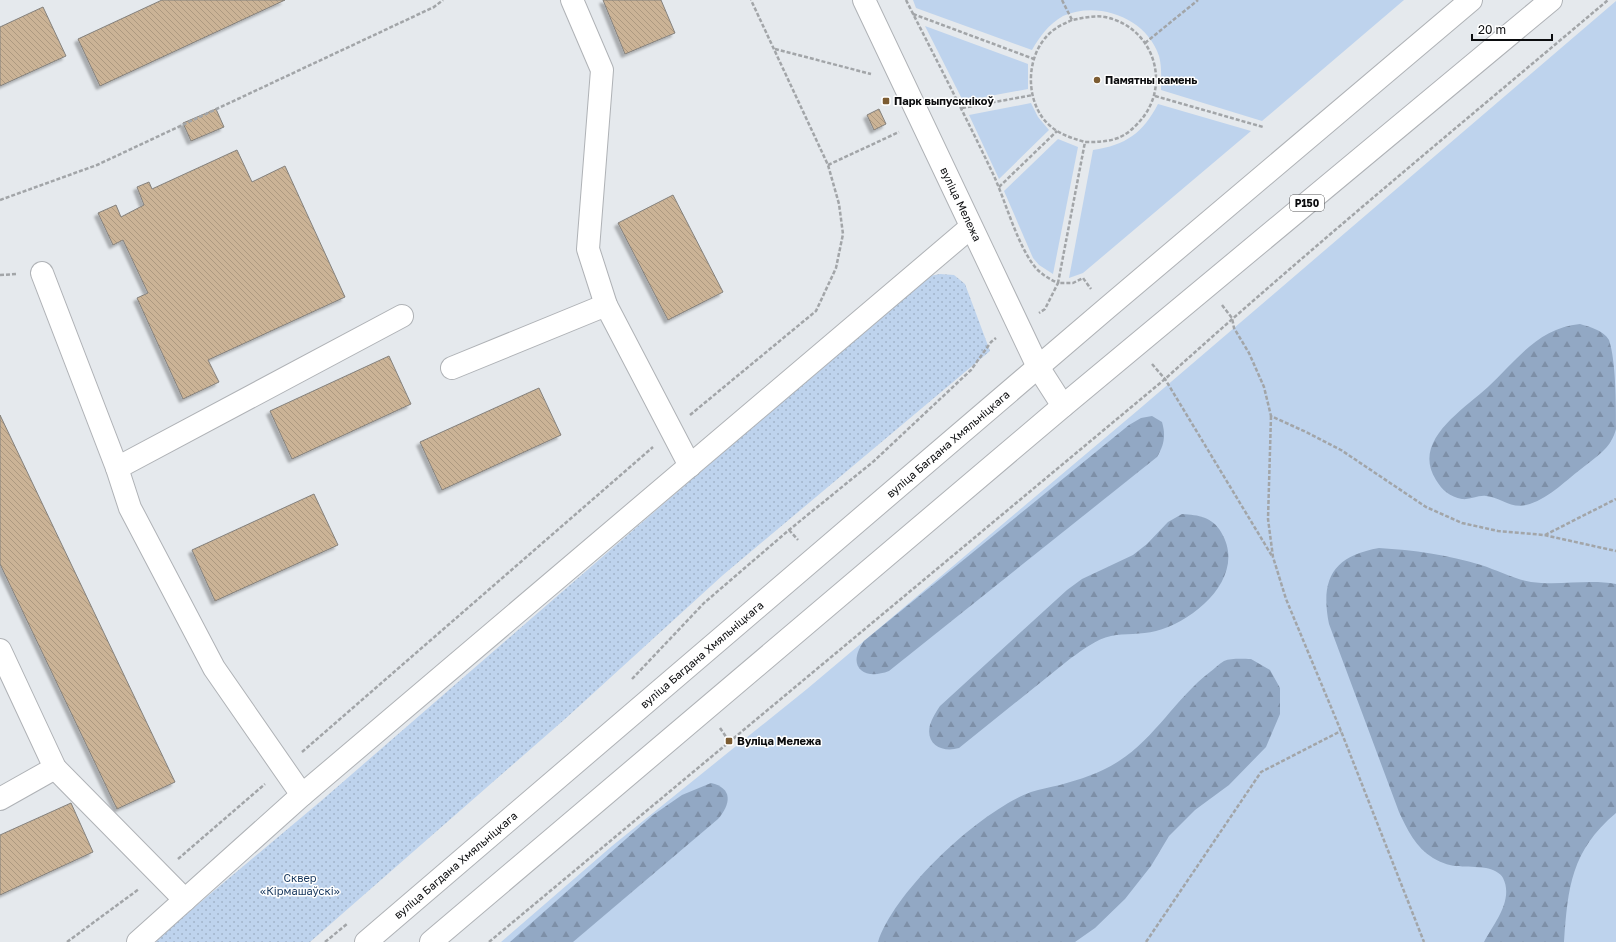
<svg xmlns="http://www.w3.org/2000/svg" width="1616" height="942" viewBox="0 0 1616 942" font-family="'Golos Text',sans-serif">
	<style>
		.green { fill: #bed3ed }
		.forest { fill: url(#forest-firs) }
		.park { fill: url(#park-dots) }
		.building { fill: url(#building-back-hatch); stroke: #84817d; filter: url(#shadow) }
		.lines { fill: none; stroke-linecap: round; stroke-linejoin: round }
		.minor-casing { stroke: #afb2b6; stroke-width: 24 }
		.major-casing { stroke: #afb2b6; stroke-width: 24 }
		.path { stroke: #a2a5a8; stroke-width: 2.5; stroke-dasharray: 4 2; stroke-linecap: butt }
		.minor { stroke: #fff; stroke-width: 22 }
		.major { stroke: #fff; stroke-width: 22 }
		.poi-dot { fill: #7c5c32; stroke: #fff; stroke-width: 1.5 }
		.labels { text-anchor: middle; stroke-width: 3; stroke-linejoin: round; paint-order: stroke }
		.shield { fill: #fff; stroke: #545556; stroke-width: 1 }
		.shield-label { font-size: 10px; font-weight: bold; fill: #0b0c0e }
		.poi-label { font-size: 11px; font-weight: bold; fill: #0b0c0e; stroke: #fff; text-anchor: start }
		.street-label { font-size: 11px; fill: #0b0c0e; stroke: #fff }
		.park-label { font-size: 11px; fill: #16375d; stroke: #fff }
	</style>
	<defs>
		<pattern id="forest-firs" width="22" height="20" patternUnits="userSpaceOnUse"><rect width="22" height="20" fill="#92a8c4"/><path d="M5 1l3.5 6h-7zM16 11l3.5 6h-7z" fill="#7d8fa7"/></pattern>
		<pattern id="park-dots" width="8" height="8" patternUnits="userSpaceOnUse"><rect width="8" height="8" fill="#bed3ed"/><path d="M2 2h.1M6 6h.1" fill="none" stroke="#a2b4ca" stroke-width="1.8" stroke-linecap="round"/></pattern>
		<pattern id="building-back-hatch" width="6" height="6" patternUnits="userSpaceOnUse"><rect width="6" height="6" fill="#cbb396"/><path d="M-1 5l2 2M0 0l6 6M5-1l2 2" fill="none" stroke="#ad9980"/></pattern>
		<filter id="shadow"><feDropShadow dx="-3.5" dy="3.5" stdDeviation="1" flood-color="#0004"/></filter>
	</defs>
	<rect width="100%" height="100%" fill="#e5e9ed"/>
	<g class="green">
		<path d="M913 0H1404L1262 121 1161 90C1161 79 1162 67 1159 56 1147 18 1098 0 1063 16 1049 24 1040 36 1032 50L916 8Z"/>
		<path d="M1616 1V942H501L612 846 807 689 1137 411Z"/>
		<path d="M925 26 1028 64V89L963 101Z"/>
		<path d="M1031 103 1038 117 1049 130 999 179 969 115Z"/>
		<path d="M1158 104 1251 131 1083 273 1069 278 1093 150C1126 145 1143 133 1158 104Z"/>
		<path d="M1058 139 1078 147 1053 274 1039 265 1033 258 1004 191Z"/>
	</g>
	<g class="forest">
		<path d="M1580 324C1590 327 1603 330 1609 340 1616 361 1616 404 1616 429 1614 437 1609 446 1602 452 1596 458 1588 463 1581 469 1564 482 1547 500 1526 505 1511 509 1500 497 1486 496 1478 495 1470 500 1462 499 1450 497 1442 490 1436 480 1411 441 1463 410 1488 387 1517 360 1538 328 1580 324Z"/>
		<path d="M1152 416 1162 422C1166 436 1164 445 1157 457L889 671C863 681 846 666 864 641L1129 425 1141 418Z"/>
		<path d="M1182 514C1199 515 1212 517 1221 532 1248 576 1195 621 1156 631 1141 635 1125 633 1111 636 1096 639 1083 650 1071 658L959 748C943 753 925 745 930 725 932 718 936 712 940 706L1067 590 1082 579 1133 555 1147 544 1168 522Z"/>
		<path d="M1379 548C1413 550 1449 555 1481 565 1497 570 1514 579 1531 582 1559 586 1588 579 1616 584V813C1571 851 1568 887 1564 942H1484C1494 923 1514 900 1503 878 1501 873 1492 869 1486 868 1465 865 1453 870 1433 858 1416 848 1407 829 1399 812L1329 624C1320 579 1333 556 1379 548Z"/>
		<path d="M1251 659 1270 670 1280 688V714L1266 747 1229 785 1195 810 1169 836 1151 866 1125 899 1095 928 1075 942H878C895 890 980 811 1031 792 1040 789 1051 787 1060 785 1081 779 1101 773 1119 761 1155 738 1176 698 1210 672 1214 669 1219 664 1224 661 1231 658 1243 659 1251 659Z"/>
		<path d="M711 783C733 788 731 804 718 819L573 942H510L653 815 682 795Z"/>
	</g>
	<path class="park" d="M940 274 954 275 965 284 990 351 723 575 565 719 310 942H153L321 801 925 277Z"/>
	<g class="building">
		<path d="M162 0H285L100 86 78 39Z"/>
		<path d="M603 0H661L675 33 625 54Z"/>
		<path d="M43 7 66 56 0 86V27Z"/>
		<path d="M216 109 224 127 191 141 183 123Z"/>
		<path d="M879 109 886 124 874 130 867 115Z"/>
		<path d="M237 150 252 182 285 166 345 297 208 360 219 382 183 399 137 298 148 293 123 240 113 245 98 213 116 205 121 217 144 205 137 187 149 182 152 189Z"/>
		<path d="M673 195 723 292 668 320 618 223Z"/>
		<path d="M389 356 411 404 292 459 270 411Z"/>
		<path d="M539 388 561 435 442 490 420 442Z"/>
		<path d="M0 415 175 782 117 809 0 564Z"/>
		<path d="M314 494 338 545 215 601 192 550Z"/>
		<path d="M71 803 93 852 0 895V835Z"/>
	</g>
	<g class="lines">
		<g class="minor-casing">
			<g id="minor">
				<path d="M572 0 602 70 588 249 606 305"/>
				<path d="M42 273 117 468"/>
				<path d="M452 368 606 305 690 466"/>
				<path d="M0 650 55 768 185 900"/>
				<path d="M302 795 214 668 130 508 117 468 402 316"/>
				<path d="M0 799 55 768"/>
				<path d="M138 942 302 795 971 227"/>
			</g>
		</g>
		<g class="major-casing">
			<g id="major">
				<path id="s1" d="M864 0 1038 367 1063 406"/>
				<path id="s2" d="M366 942 1107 308 1471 0"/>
				<path d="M431 942 1063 406 1551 0"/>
			</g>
		</g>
		<g class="path">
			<path d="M906 0C936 59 966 117 994 176 1006 203 1016 240 1032 263 1038 272 1047 278 1058 283L1045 309 1039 313"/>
			<path d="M1062 0 1072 20C1083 18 1094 15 1105 17 1154 27 1172 85 1140 121 1134 128 1126 135 1118 138 1107 142 1097 142 1085 142L1058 283H1073L1083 278 1091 289"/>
			<path d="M913 14 1034 59"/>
			<path d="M1072 20C1066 23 1060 25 1055 29 1026 49 1023 98 1047 123 1058 134 1071 138 1085 142"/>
			<path d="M1145 43 1198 0"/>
			<path d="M775 49 871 74"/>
			<path d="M1155 96 1263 127"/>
			<path d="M962 108 1033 95"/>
			<path d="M828 165 899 132"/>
			<path d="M999 187 1057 131"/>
			<path d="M0 200 97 165 434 7 443 0"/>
			<path d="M0 275 17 274"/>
			<path d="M1222 305 1232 318 1234 328 1249 353 1264 387 1271 416 1306 432 1341 450 1426 507 1462 523 1498 531 1544 535 1616 551"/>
			<path d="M1152 364 1165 379 1272 556"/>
			<path d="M690 415 816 311 836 268 843 234 839 204 828 165 751 0"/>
			<path d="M1271 416 1268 519 1273 557 1286 599 1341 731 1424 942"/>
			<path d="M789 530 798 540"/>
			<path d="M1545 535 1616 499"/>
			<path d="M632 679 704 603 789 530 874 461 971 370 991 342 996 338"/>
			<path d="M720 728 729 741"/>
			<path d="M302 752 653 447"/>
			<path d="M178 859 265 784"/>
			<path d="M67 942 139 889"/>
			<path d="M325 942 347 924"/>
			<path d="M489 942 1165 379C1309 249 1460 125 1608 0"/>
			<path d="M1146 942 1261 772 1341 731"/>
		</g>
		<use href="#minor" class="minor"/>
		<use href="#major" class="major"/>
	</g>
	<g class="poi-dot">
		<circle cx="1097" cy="80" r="4"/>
		<rect x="882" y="97" width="8" height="8" rx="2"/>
		<rect x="725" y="737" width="8" height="8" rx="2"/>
	</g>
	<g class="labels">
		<rect class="shield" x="1290" y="195" width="34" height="16" rx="3"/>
		<g class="shield-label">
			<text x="1307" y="207">Р150</text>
		</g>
		<g class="poi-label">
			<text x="1105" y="84">Памятны камень</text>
			<text x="894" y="105">Парк выпускнікоў</text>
			<text x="737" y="745">Вуліца Мележа</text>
		</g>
		<g class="street-label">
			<text dy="4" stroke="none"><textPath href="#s1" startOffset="226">вуліца Мележа</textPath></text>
			<text dy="4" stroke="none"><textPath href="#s2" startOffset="766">вуліца Багдана Хмяльніцкага</textPath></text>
			<text dy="4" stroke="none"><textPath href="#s2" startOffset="442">вуліца Багдана Хмяльніцкага</textPath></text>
			<text dy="4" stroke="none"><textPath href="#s2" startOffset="118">вуліца Багдана Хмяльніцкага</textPath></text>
		</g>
		<g class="park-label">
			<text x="300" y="882">Сквер<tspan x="300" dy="13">«Кірмашаўскі»</tspan></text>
		</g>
	</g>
	<path d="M1472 34v6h80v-6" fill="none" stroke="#0b0c0e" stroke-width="2"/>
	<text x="1478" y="34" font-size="12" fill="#0b0c0e" stroke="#ffffff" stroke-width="3" paint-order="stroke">20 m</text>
</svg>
